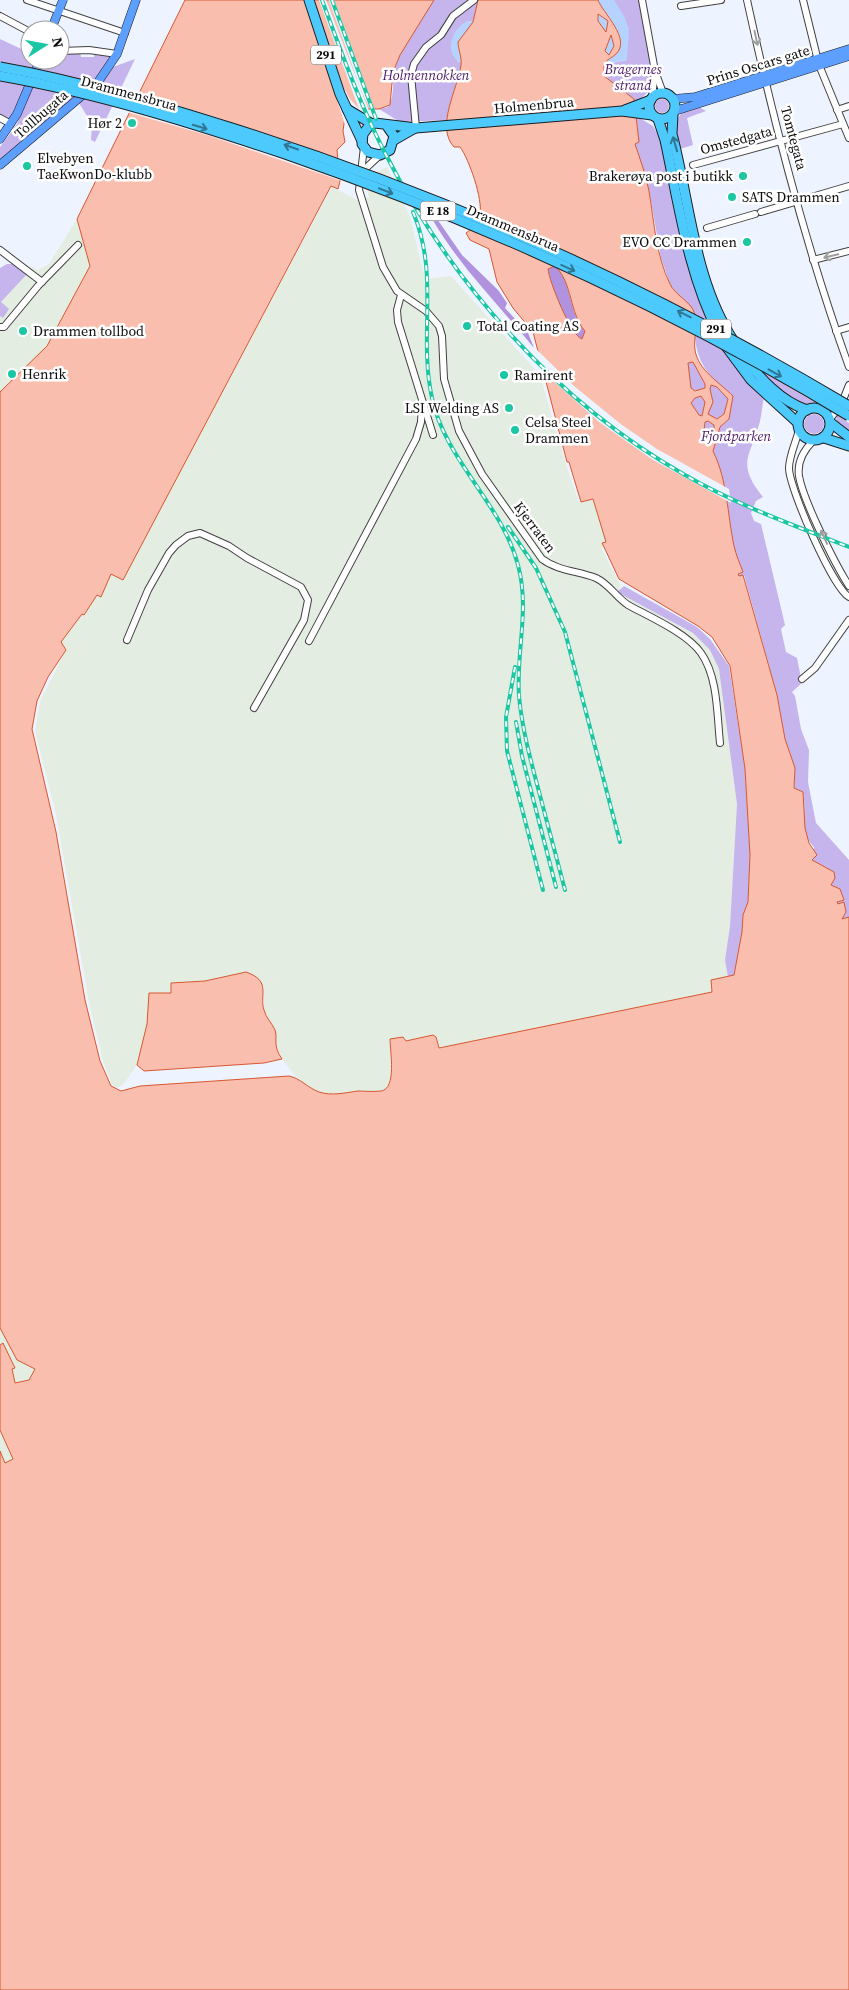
<svg xmlns="http://www.w3.org/2000/svg" width="849" height="1990" viewBox="0 0 849 1990" font-family="'Source Serif 4',serif">
	<style>
		.industrial { fill: #e4ede1 }
		.green { fill: #c6b4ec }
		.forest { fill: #b092de }
		.sand { fill: #b6d2ff }
		.water { fill: #fabeae; stroke: #d75730; fill-rule: evenodd }
		.pier { fill: #edf4ff }
		.lines { fill: none; stroke-linecap: round; stroke-linejoin: round }
		.minor-casing { stroke: #404040; stroke-width: 8 }
		.major-casing { stroke: #1e1e1e; stroke-width: 9 }
		.highway-casing { stroke: #1e1e1e; stroke-width: 11 }
		.minor { stroke: #fff; stroke-width: 6 }
		.major { stroke: #5d9fff; stroke-width: 8 }
		.highway { stroke: #4ccafe; stroke-width: 9 }
		.rail-casing { stroke: #1bc7a3; stroke-width: 4 }
		.rail { stroke: #fff; stroke-width: 2; stroke-dasharray: 5.5; stroke-linecap: butt }
		.highway-bridge-casing { stroke: #1e1e1e; stroke-width: 11; stroke-linecap: butt }
		.highway-bridge { stroke: #4ccafe; stroke-width: 9 }
		.oneway { stroke: #9e9e9e }
		.oneway2 { stroke: #307592 }
		.poi-dot { fill: #1bc7a3; stroke: #fff; stroke-width: 2 }
		.labels { text-anchor: middle; stroke-width: 5; stroke-linejoin: round; paint-order: stroke }
		.shield { fill: #fff; stroke: #565656; stroke-width: 1 }
		.shield-label { font-size: 12px; font-weight: bold; fill: #0d0d0d }
		.street-label { font-size: 14px; fill: #0d0d0d; stroke: #fff }
		.park-label { font-size: 14px; font-style: italic; fill: #4c1969; stroke: #fff }
		.poi-label { font-size: 14px; fill: #0d0d0d; stroke: #fff; text-anchor: start }
	</style>
	<rect width="100%" height="100%" fill="#edf4ff"/>
	<g class="industrial">
		<path d="M387 167 410 217 425 279 451 276 540 375 565 462 579 502 593 499 606 542 602 543 604 547 601 548 621 586 618 592 693 633 710 650 719 669 737 804 730 926 725 960 728 977 711 980 713 992 438 1048 436 1037 433 1035 406 1041 390 1039 391 1079 389 1087 382 1091 339 1094 322 1093 312 1089 296 1077 282 1059 275 1044 276 1032 264 1011V988L257 979 246 972 205 981 171 983V993L147 1010V1024L137 1065 123 1085 115 1088 112 1085 103 1061 89 1002 56 815 35 731 40 701 66 650 61 642 82 614 84 615 97 595 101 597 111 574 123 579 332 187 357 200 369 197 366 184 374 173Z"/>
		<path d="M77 219 90 266 47 347 0 392V316L3 317 1 303 32 267 38 270 49 264Z"/>
		<path d="M0 1328 17 1360 35 1369 30 1380 15 1384 12 1369 14 1368 3 1344 0 1345Z"/>
		<path d="M0 1430 14 1459 5 1463 0 1451Z"/>
	</g>
	<g class="green">
		<path d="M434 0H478L473 22 468 21 457 61 462 63 447 120 400 122 379 109 388 107C396 95 391 78 396 65 404 41 420 21 434 0Z"/>
		<path d="M614 0H639L652 75 648 92 635 104 634 99 609 81 603 68 606 64 627 60Z"/>
		<path d="M0 39 30 53V60H36L9 121 0 118Z"/>
		<path d="M80 51 81 57H94V52L113 54 96 80 0 160V147L17 124 42 60H60V53Z"/>
		<path d="M135 59 95 142 91 140 92 124 79 103 113 67Z"/>
		<circle cx="662" cy="106" r="7"/>
		<path d="M699 107 706 111 687 118 693 145 680 149C676 134 671 119 686 110L687 112Z"/>
		<path d="M636 116 653 126 661 140 687 259 740 373 764 398C762 405 762 413 760 421 751 457 735 462 763 497L756 501 751 513 754 521 761 524 785 625 781 629 786 652 797 658 802 683 792 692 795 696 801 729 809 750 808 782 816 823 849 860V917L842 919 844 902 838 904 837 902 844 900 830 884 834 872 812 860 814 847C799 833 807 811 803 792L794 788 795 768 785 739 777 695 744 575 739 576 738 574 742 572C740 564 736 555 734 546 727 513 728 482 713 451L720 427 729 419 733 396C726 389 715 382 710 375 693 354 695 335 693 309L680 298 670 284 661 258 649 190 635 144 638 130Z"/>
		<path d="M7 264H19L27 274 1 302 9 309 3 318 0 316V268Z"/>
		<path d="M693 362 705 384V388C701 390 694 392 691 388L688 363Z"/>
		<path d="M761 371 816 403 803 404 784 394Z"/>
		<path d="M711 385 717 387 728 398 724 414 717 419 708 414 713 402 710 389Z"/>
		<path d="M701 396 705 402 702 416 699 415 691 403 695 397Z"/>
		<circle cx="814" cy="424" r="10"/>
		<path d="M837 415 849 423V433L836 422Z"/>
		<path d="M708 421 714 425V434L711 436 704 430 705 422Z"/>
		<path d="M624 586 697 627 710 639 729 666 745 769 750 855 748 902 743 915 742 932 734 976 728 977 725 960 730 926 737 804 719 669 710 650 693 633 617 592Z"/>
	</g>
	<g class="forest">
		<path d="M435 216 462 255 498 290 507 303 505 308 528 333 534 348C499 305 459 266 431 217Z"/>
		<path d="M555 266C573 283 568 313 585 331L582 339C571 336 549 281 548 269Z"/>
	</g>
	<g class="sand">
		<path d="M598 0H614L624 16 629 29 627 60 604 64C607 59 612 58 616 54 632 38 603 13 598 0Z"/>
		<path d="M597 14 608 21V28L604 33 598 21Z"/>
		<path d="M468 21 473 22 459 42 462 63C442 55 452 27 468 21Z"/>
		<path d="M611 35 614 46 609 55 605 51Z"/>
	</g>
	<g class="water">
		<path d="M185 0H434L400 55 393 72 390 105 379 109H355L345 117 343 131 345 142 337 150 340 181 338 189 331 186 123 580 111 574 101 597 97 595 84 615 82 614 61 642 66 650 48 677 37 701 32 729 56 832 85 1000 100 1061 111 1086 121 1091 140 1086 289 1076C300 1078 308 1088 319 1092 332 1096 344 1093 358 1091 365 1091 373 1092 381 1091 397 1089 390 1051 390 1039L403 1037 406 1041 433 1035 436 1037 439 1048 712 992 711 980 734 975 742 932 743 915 748 902 750 855 745 769 730 666 712 637 698 626 619 579 604 547 602 543 606 542 593 499 581 502 569 462H567L533 332 513 308 497 282 489 249 470 240 466 233C472 229 479 222 480 215 483 199 469 159 460 147H454C435 127 458 88 461 65 462 57 458 49 458 42L473 22 478 0H598C602 12 632 39 616 54 612 58 607 59 604 64V76L634 99 639 142 635 144C640 159 646 175 649 191 654 221 656 256 670 284 675 295 691 302 694 312 699 325 693 337 695 350 698 370 720 383 733 396L729 419 720 427 713 451C728 482 727 513 734 546 736 555 740 564 743 572L738 574 739 576 743 575 777 695 785 739 795 768 794 788 803 792 805 828 809 843 817 855 812 860 834 872 835 878 831 885 840 889 844 900 837 902 838 904 844 902 846 912 842 919 849 917V1990H0V1451L5 1463 13 1459 0 1430V1345L3 1343 15 1368 12 1369 15 1383 29 1380 35 1369 17 1360 0 1328V392L47 346 90 266 77 219ZM598 14 608 21 606 32 598 21ZM611 35 614 46 609 55 605 51ZM555 266C573 283 569 313 585 331L582 339C571 336 549 281 548 269ZM693 362 705 384V388L695 391 691 388 688 363ZM711 385 717 387 728 399 724 414 717 419 708 414 713 402 710 389ZM701 396 705 402 702 416 699 415 691 403 695 398ZM708 421 714 425V434L711 436 704 430 705 422Z"/>
		<path d="M246 972C272 981 259 995 264 1010 266 1018 272 1023 275 1030 278 1038 272 1045 282 1059L264 1063 144 1071 137 1065 147 1024 149 993H171V983L205 981Z"/>
	</g>
	<g class="pier">
		<path d="M305 0H314L342 85 350 99 359 109 319 0H326L369 111 356 112 348 118 346 128Z"/>
		<path d="M329 0H334L375 111H371L361 90Z"/>
		<path d="M136 93 216 117 341 159 342 181 210 136 127 112Z"/>
		<path d="M533 346 574 386 622 425 657 449 729 489 731 503 653 460 599 422 539 368Z"/>
	</g>
	<g class="lines">
		<g class="minor-casing">
			<g id="minor">
				<path d="M27 0 125 33"/>
				<path d="M642 0 655 71 663 93"/>
				<path d="M747 0C774 124 806 248 849 367"/>
				<path d="M803 0 819 65 849 138"/>
				<path d="M681 6 721 0"/>
				<path d="M0 16 30 32"/>
				<path d="M60 51 89 50 117 54"/>
				<path d="M652 98 655 71"/>
				<path d="M837 110 849 106"/>
				<path d="M0 118 11 124"/>
				<path d="M416 128 411 75 414 64 426 47 441 35 453 16 474 0"/>
				<path d="M364 147 359 190 383 267 397 291 426 311 439 326 442 336 444 379 459 431 482 474 542 559C558 571 578 571 596 578 609 584 616 597 628 605 650 617 687 633 701 653 718 677 717 715 720 743"/>
				<path d="M693 165 843 124"/>
				<path d="M362 175 366 168 380 155"/>
				<path d="M761 212 849 186"/>
				<path d="M707 228 755 214"/>
				<path d="M0 250 42 282"/>
				<path d="M813 260 849 251"/>
				<path d="M401 295 397 310 398 322 433 435"/>
				<path d="M0 327H4L38 286 78 245"/>
				<path d="M836 331 849 327"/>
				<path d="M822 410 833 405"/>
				<path d="M830 419 841 405 849 385"/>
				<path d="M799 430C796 442 789 456 789 468 789 488 833 588 849 597"/>
				<path d="M813 441C804 450 797 462 799 476 803 500 835 564 849 586"/>
				<path d="M127 640 148 590 169 553 176 545 188 536 200 533 229 546 247 558 301 587 308 600 304 620 254 708"/>
				<path d="M309 641 416 439 421 422 422 401"/>
				<path d="M802 679 815 668 849 620"/>
			</g>
		</g>
		<g class="major-casing">
			<g id="major">
				<path d="M51 30 63 0"/>
				<path d="M673 99 695 97 849 49"/>
				<path d="M675 111 849 56"/>
				<path d="M0 139 17 114 40 60"/>
				<path d="M0 165 98 82 117 54 136 0"/>
			</g>
		</g>
		<g class="highway-casing">
			<g id="highway">
				<path d="M309 0 340 94 362 141"/>
				<circle cx="662" cy="106" r="13"/>
				<path d="M347 109 372 124"/>
				<path d="M625 110 651 100"/>
				<path d="M673 114 672 134C690 202 694 283 735 343"/>
				<path d="M658 119 665 140C679 205 688 274 719 334"/>
				<path d="M387 126 394 136 390 150 380 155 368 152 362 144 363 134 369 126 375 123 416 128 622 111 652 115"/>
				<path d="M394 140 415 128"/>
				<path d="M725 345 751 380 798 423"/>
				<path d="M743 356C760 378 780 401 807 410"/>
				<circle cx="814" cy="424" r="16"/>
				<path d="M831 423 849 437"/>
				<path d="M824 438 849 446"/>
			</g>
		</g>
		<use href="#minor" class="minor"/>
		<use href="#major" class="major"/>
		<use href="#highway" class="highway"/>
		<g class="rail-casing">
			<g id="rail">
				<path d="M322 0C341 51 359 102 384 151 451 283 556 402 685 475 737 505 793 525 849 547"/>
				<path d="M332 0 376 119"/>
				<path d="M413 212C440 276 418 334 432 398 445 460 502 504 518 565 530 609 516 651 519 696 522 728 530 758 538 788 547 822 556 856 565 890"/>
				<path d="M508 527 536 568 565 632 620 842"/>
				<path d="M515 667 506 717 507 751 543 890"/>
				<path d="M516 722 522 756 556 887"/>
			</g>
		</g>
		<use href="#rail" class="rail"/>
		<g class="highway-bridge-casing">
			<g id="highway-bridge">
				<path d="M0 67C79 81 156 104 232 128 448 196 655 290 849 406"/>
				<path d="M0 76C97 93 192 123 285 154 481 222 671 308 849 416"/>
			</g>
		</g>
		<use href="#highway-bridge" class="highway-bridge"/>
	</g>
	<defs><path id="oneway-shaft" d="M-6 0H5M1.5-3L5.5 0L1.5 3" fill="none" stroke-width="1.6" stroke-linecap="round" stroke-linejoin="round" transform="scale(1.25)"/></defs>
	<g class="oneway">
		<use href="#oneway-shaft" transform="translate(756 38) rotate(78)"/>
		<use href="#oneway-shaft" transform="translate(831 256) rotate(166)"/>
		<use href="#oneway-shaft" transform="translate(824 537) rotate(-114)"/>
	</g>
	<g class="oneway2">
		<use href="#oneway-shaft" transform="translate(200 127) rotate(17)"/>
		<use href="#oneway-shaft" transform="translate(675 144) rotate(-106)"/>
		<use href="#oneway-shaft" transform="translate(291 147) rotate(-161)"/>
		<use href="#oneway-shaft" transform="translate(386 191) rotate(21)"/>
		<use href="#oneway-shaft" transform="translate(568 268) rotate(24)"/>
		<use href="#oneway-shaft" transform="translate(684 314) rotate(-153)"/>
		<use href="#oneway-shaft" transform="translate(775 373) rotate(29)"/>
	</g>
	<g class="poi-dot">
		<circle cx="132" cy="123" r="5"/>
		<circle cx="27" cy="166" r="5"/>
		<circle cx="743" cy="176" r="5"/>
		<circle cx="732" cy="197" r="5"/>
		<circle cx="747" cy="242" r="5"/>
		<circle cx="467" cy="326" r="5"/>
		<circle cx="23" cy="331" r="5"/>
		<circle cx="12" cy="374" r="5"/>
		<circle cx="504" cy="375" r="5"/>
		<circle cx="509" cy="408" r="5"/>
		<circle cx="515" cy="430" r="5"/>
	</g>
	<g class="labels">
		<g class="shield">
			<rect x="311" y="45.5" width="30" height="19" rx="4"/>
			<rect x="420.5" y="201.5" width="35" height="19" rx="4"/>
			<rect x="701" y="319.5" width="30" height="19" rx="4"/>
		</g>
		<g class="shield-label">
			<text x="326" y="59">291</text>
			<text x="438" y="215">E 18</text>
			<text x="716" y="333">291</text>
		</g>
		<g class="street-label">
			<text transform="translate(758 65) rotate(-17)" y="5">Prins Oscars gate</text>
			<text transform="translate(129 93) rotate(15)" y="5">Drammensbrua</text>
			<text transform="translate(534 105) rotate(-5)" y="5">Holmenbrua</text>
			<text transform="translate(41 114) rotate(-41)" y="5">Tollbugata</text>
			<text transform="translate(794 138) rotate(75)" y="5">Tomtegata</text>
			<text transform="translate(736 140) rotate(-15)" y="5">Omstedgata</text>
			<text transform="translate(513 228) rotate(23)" y="5">Drammensbrua</text>
			<text transform="translate(535 527) rotate(53)" y="5">Kjerraten</text>
		</g>
		<g class="park-label">
			<text x="633" y="74">Bragernes<tspan x="633" dy="16">strand</tspan></text>
			<text x="426" y="80">Holmennokken</text>
			<text x="736" y="441">Fjordparken</text>
		</g>
		<g class="poi-label">
			<text x="122" y="128" text-anchor="end">Hør 2</text>
			<text x="37" y="163">Elvebyen<tspan x="37" dy="16">TaeKwonDo-klubb</tspan></text>
			<text x="733" y="181" text-anchor="end">Brakerøya post i butikk</text>
			<text x="742" y="202">SATS Drammen</text>
			<text x="737" y="247" text-anchor="end">EVO CC Drammen</text>
			<text x="477" y="331">Total Coating AS</text>
			<text x="33" y="336">Drammen tollbod</text>
			<text x="22" y="379">Henrik</text>
			<text x="514" y="380">Ramirent</text>
			<text x="499" y="413" text-anchor="end">LSI Welding AS</text>
			<text x="525" y="427">Celsa Steel<tspan x="525" dy="16">Drammen</tspan></text>
		</g>
	</g>
	<g transform="translate(45 45) rotate(79)"><circle r="24" fill="#ffffff" stroke="#9e9e9e"/>
	<path d="M0-4L9 19L0 12L-9 19Z" fill="#1bc7a3"/>
	<text y="-8" font-size="14" font-weight="bold" text-anchor="middle" fill="#0d0d0d">N</text>
	</g>
</svg>
